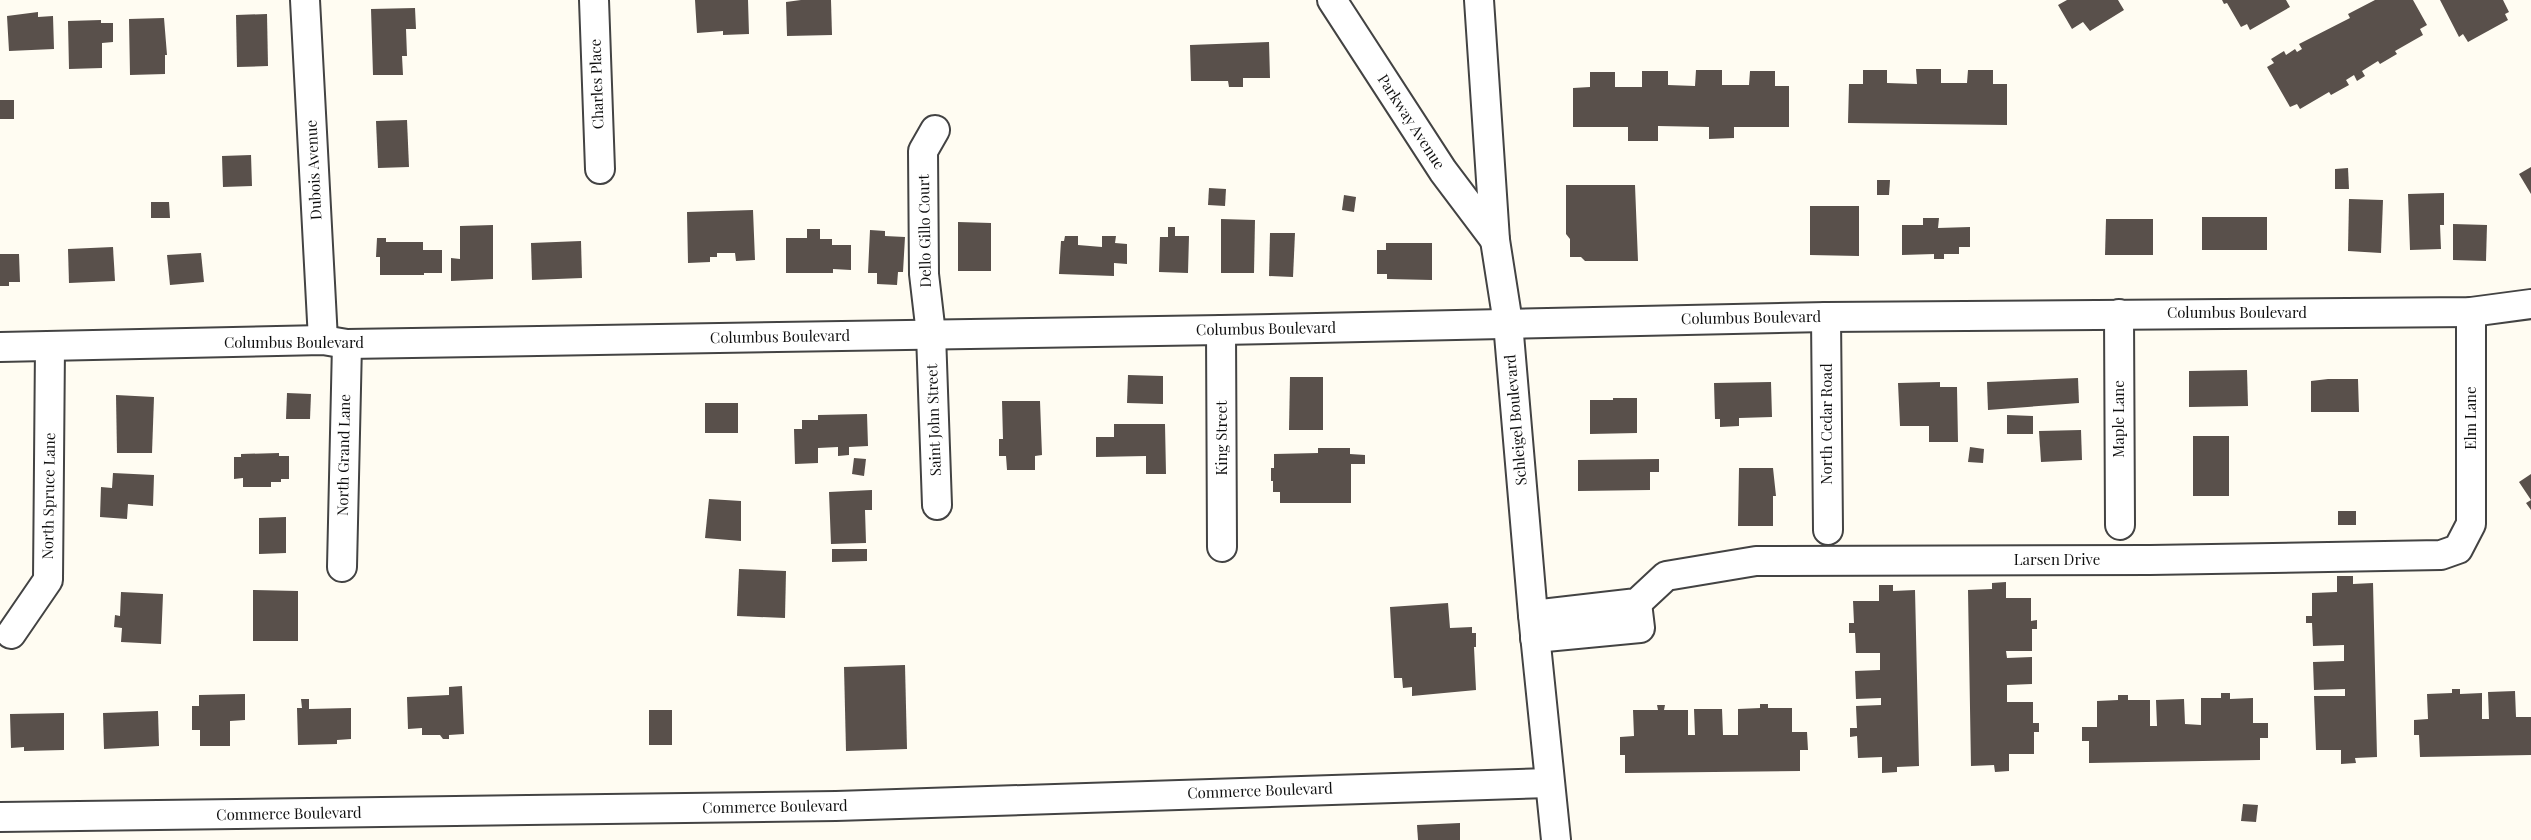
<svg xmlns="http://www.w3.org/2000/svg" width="2531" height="840" viewBox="0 0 2531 840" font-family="'Playfair Display',serif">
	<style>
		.building { fill: #59504b }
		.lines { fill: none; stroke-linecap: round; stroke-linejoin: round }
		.minor-casing { stroke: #434343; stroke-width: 32 }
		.minor { stroke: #fff; stroke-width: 28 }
		.labels { text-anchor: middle; stroke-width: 6; stroke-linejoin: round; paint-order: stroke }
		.street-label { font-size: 15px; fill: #101010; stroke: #fff }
	</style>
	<rect width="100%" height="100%" fill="#fffcf2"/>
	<g class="building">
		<path d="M695 0H748L749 34 723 35V31L697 33Z"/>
		<path d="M801 0H831L832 35 787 36 786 2Z"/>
		<path d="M2067 0H2118L2124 10 2090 31 2083 22 2072 29 2058 5Z"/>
		<path d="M2222 0H2286L2290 7 2250 30 2247 24 2241 27 2227 3 2224 4Z"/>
		<path d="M2375 0H2413L2427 25 2420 29 2423 35 2395 51 2397 54 2380 64 2378 61 2362 71 2365 76 2357 81 2354 75 2346 80 2349 85 2331 95 2329 92 2300 109 2297 104 2290 107 2267 67 2274 63 2271 59 2284 51 2286 55 2295 49 2297 52 2302 49 2299 44 2350 18 2348 14Z"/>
		<path d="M2440 0H2503L2509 12 2505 14 2508 20 2468 42 2463 34 2459 37Z"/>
		<path d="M415 8 416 29H406L407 56H402L403 75H373L371 9Z"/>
		<path d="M38 12V17L53 16 54 49 9 51 7 16Z"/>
		<path d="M267 14 268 66 237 67 236 15Z"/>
		<path d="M164 18 167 55H165V74L130 75 129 19Z"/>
		<path d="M101 20V23H113V42L102 43V68L69 69 68 21Z"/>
		<path d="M1269 42 1270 78H1243V87H1229L1228 81H1191L1190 45Z"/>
		<path d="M1916 69H1941V83H1967L1968 70H1993V84H2007V125L1848 123 1849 84H1863V70H1887V83L1917 84Z"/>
		<path d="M1696 70H1722V85H1749L1750 71H1775V86H1789V127H1734V138L1709 139V127L1658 126V141H1628V127H1573V88L1590 87V72H1615V87H1642V71H1668V85L1695 86Z"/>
		<rect x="0" y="100" width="14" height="19"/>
		<path d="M407 120 409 167 378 168 376 121Z"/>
		<path d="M251 155 252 186 223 187 222 156Z"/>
		<path d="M2531 167V194L2519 174Z"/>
		<path d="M2348 168 2349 189H2335V169Z"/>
		<path d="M1877 180H1890L1889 195H1877Z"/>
		<path d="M1566 185H1635L1638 261H1585L1581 257H1570V239L1566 234Z"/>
		<path d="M1209 188 1226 189 1225 206 1208 205Z"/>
		<path d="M2444 193V225H2440L2441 249 2410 250 2408 194Z"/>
		<path d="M1344 195 1356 197 1354 212 1342 210Z"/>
		<path d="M2349 199 2383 200 2381 253 2348 251Z"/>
		<path d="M151 202H169L170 218H151Z"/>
		<path d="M1810 206H1859V256L1810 255Z"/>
		<path d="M753 210 755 260 736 261 735 253H717V257H710V262L688 263 687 212Z"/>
		<rect x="2202" y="217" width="65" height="33"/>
		<path d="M1923 218H1939L1938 228 1970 227V247H1959V254H1944V259H1934V254L1902 255V225H1923Z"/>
		<path d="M1221 219 1255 220 1254 273H1221Z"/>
		<path d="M2106 219H2153V255H2105Z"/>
		<path d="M958 222 991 223V271H958Z"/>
		<path d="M2453 224 2487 225 2486 261 2453 260Z"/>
		<path d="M493 225V279L451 281V258L460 259V226Z"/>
		<path d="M1168 227H1175V236H1189L1188 273 1159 272 1160 237H1168Z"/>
		<path d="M807 229H820V239H832V245H851V270L833 269V273H786V238H807Z"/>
		<path d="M870 230 885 231V236L905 237 903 272H898L897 285 877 284V273H868Z"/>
		<path d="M1270 233H1295L1293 277 1269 276Z"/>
		<path d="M1065 236H1078V245L1102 247V236H1116L1115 243 1127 244V264L1114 263V276L1059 274 1061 241H1064Z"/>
		<path d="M377 238H386V242H423V250H442V273H424V275H380V257H376Z"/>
		<path d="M581 241 582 278 532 280 531 243Z"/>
		<path d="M1386 243H1432V280L1387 279V274H1377V250H1386Z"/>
		<path d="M113 247 115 281 69 283 68 249Z"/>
		<path d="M201 253 204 282 170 285 167 255Z"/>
		<path d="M0 254H19L20 282H9V286H0Z"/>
		<path d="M2247 370 2248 406 2189 407V371Z"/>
		<path d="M1128 375 1163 376V404L1127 403Z"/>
		<path d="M1290 377H1323V430H1289Z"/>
		<path d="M2078 378 2079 403 1988 410 1987 382Z"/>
		<path d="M2328 379H2358L2359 412H2311V381Z"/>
		<path d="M1771 382 1772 417 1739 418V426L1720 427V419H1715L1714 383Z"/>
		<path d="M1940 382V387H1957L1958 442H1929V426H1900L1898 383Z"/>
		<path d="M287 393 311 394 310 419H286Z"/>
		<path d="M116 395 154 397 152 453H117Z"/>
		<path d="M1613 398H1637V433L1590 434V400H1613Z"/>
		<path d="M1002 401H1040L1042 455 1035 456V470H1007L1006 456H999V439H1003Z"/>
		<rect x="705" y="403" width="33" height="30"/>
		<path d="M867 414 868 446 849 447V455L838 456V447L818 448V463L795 464 794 429H802V420H818V415Z"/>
		<path d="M2007 415 2033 416V434H2007Z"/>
		<path d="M1114 424H1165L1166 474H1146V456L1096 457V437H1114Z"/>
		<path d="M2081 430 2082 460 2041 462 2039 431Z"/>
		<rect x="2193" y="436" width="36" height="60"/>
		<path d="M1970 447 1984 449 1983 463 1968 462Z"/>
		<path d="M1318 448H1350V454L1365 455V464H1351V503H1280V492H1273V481H1271V468H1274V454L1318 453Z"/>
		<path d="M279 453V456H289V479H281V482H271V487H243V478L234 479V457H241V454Z"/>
		<path d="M854 458 866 459 864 476 852 474Z"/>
		<path d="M1659 459V472H1650V490L1578 491V460Z"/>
		<path d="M1739 468H1773L1776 496H1773V526H1738Z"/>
		<path d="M113 473 154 475 153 506 128 504 127 519 100 517 101 487 112 488Z"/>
		<path d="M2531 474V510L2526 503 2531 500 2519 482Z"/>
		<path d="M872 490V510H865L866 543 831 544 829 492Z"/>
		<path d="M709 499 741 501V541L705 538Z"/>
		<rect x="2338" y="511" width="18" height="14"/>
		<path d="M286 517V553L259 554V518Z"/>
		<path d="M832 549H867V561L832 562Z"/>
		<path d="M739 569 786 571 785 618 737 616Z"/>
		<path d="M2337 576H2353V584L2373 583 2377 757 2355 758 2356 763 2341 764V750H2316L2314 696H2345V689L2314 690 2313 662 2344 661V645L2313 646 2312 623H2306V616H2312V593L2337 592Z"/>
		<path d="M2006 582V598H2031V621L2037 620V629H2032V651H2006L2007 658 2032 657V684L2007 685V702H2033V723H2039V732H2034V754H2009V771L1995 772 1994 765 1971 766 1968 590 1992 589V583Z"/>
		<path d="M1879 585H1893V591L1915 590 1919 766 1897 767V772L1882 773V757L1858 758 1857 736 1850 737V728H1857L1856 706 1881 705V698L1856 699 1855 671 1880 670V653H1856L1855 633H1849V623H1854L1853 601H1879Z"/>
		<path d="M253 590 298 591V641H253Z"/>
		<path d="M121 592 163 594 161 644 121 642 122 628 114 627 115 615 120 616Z"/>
		<path d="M1448 603 1450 628 1472 627V633H1476V647H1474L1476 690 1412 696V687L1403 688 1402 678H1394L1390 607Z"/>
		<path d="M905 665 907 749 846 751 844 667Z"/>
		<path d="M462 686 464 734 449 735V739H443L440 735H422V728L408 729 407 697 449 695V687Z"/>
		<path d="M2452 689H2460V694L2482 693V719H2489L2488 692 2515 691 2516 717H2531V755L2420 757 2419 735H2414V720L2428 719 2427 694 2452 693Z"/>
		<path d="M2221 693H2230V699L2253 698V723H2268V738H2260V760L2089 763V741H2082V727H2097V701L2118 700V695H2128V700H2150V726H2157L2156 700 2184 699 2185 724 2201 725V698H2221Z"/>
		<path d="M245 694V720L230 721V746H200V730H192V706H199V695Z"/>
		<path d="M301 699H309V709L351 708V739L337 740V744L298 745 297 708H302Z"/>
		<path d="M1760 704H1768V708H1792V732H1807L1808 750H1800V771L1625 773V755H1620V737L1634 736 1633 710H1658L1657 705H1665L1664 710H1688V735H1695L1694 709H1722L1723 735H1738V709L1760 708Z"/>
		<rect x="649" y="710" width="23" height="35"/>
		<path d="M158 711 159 746 104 749 103 713Z"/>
		<path d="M64 713V750L24 751V747L11 748 10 714Z"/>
		<path d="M2243 804 2258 805 2256 822 2241 821Z"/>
		<path d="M1460 823V840H1418L1417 825Z"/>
	</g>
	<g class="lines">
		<g class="minor-casing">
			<g id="minor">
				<path d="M305 0 323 340"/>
				<path d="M594 0 600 169"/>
				<path d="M1332 0 1443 171 1495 240"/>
				<path d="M1479 0 1495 240 1508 323 1533 615 1556 840"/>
				<path d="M935 130 923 151 924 274 931 334 937 505"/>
				<path d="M2119 314 2120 525"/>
				<path d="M1826 317 1828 530"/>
				<path d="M1221 330 1222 547"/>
				<path d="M0 347 323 340 347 344 1221 330 1826 317 2471 312 2531 304"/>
				<path d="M342 567 347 344"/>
				<path d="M1533 615 1637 603 1666 576 1756 561 2150 560 2441 555 2458 549 2471 524V312"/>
				<path d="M11 634 48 580 50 346"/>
				<path d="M1535 638 1640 628 1637 603"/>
				<path d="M0 817 836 806 1549 783"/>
			</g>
		</g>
		<use href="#minor" class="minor"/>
	</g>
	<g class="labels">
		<g class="street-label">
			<text transform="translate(597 84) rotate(-92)" y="5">Charles Place</text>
			<text transform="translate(1411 122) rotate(57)" y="5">Parkway Avenue</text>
			<text transform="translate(314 170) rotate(-93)" y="5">Dubois Avenue</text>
			<text transform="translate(925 231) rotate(-91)" y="5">Dello Gillo Court</text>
			<text x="2237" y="318">Columbus Boulevard</text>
			<text transform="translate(1751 318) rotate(-1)" y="5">Columbus Boulevard</text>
			<text transform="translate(1266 329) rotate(-1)" y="5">Columbus Boulevard</text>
			<text transform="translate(780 337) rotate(-1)" y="5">Columbus Boulevard</text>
			<text x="294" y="348">Columbus Boulevard</text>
			<text transform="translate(2471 418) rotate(-90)" y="5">Elm Lane</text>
			<text transform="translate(2119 419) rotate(-90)" y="5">Maple Lane</text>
			<text transform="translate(934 420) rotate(-92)" y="5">Saint John Street</text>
			<text transform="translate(1516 420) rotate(-95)" y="5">Schleigel Boulevard</text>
			<text transform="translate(1827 424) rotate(-90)" y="5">North Cedar Road</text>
			<text transform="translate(1222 438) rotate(-90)" y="5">King Street</text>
			<text transform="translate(344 455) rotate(-89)" y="5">North Grand Lane</text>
			<text transform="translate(49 496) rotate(-89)" y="5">North Spruce Lane</text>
			<text x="2057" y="565">Larsen Drive</text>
			<text transform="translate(1260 791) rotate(-2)" y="5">Commerce Boulevard</text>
			<text transform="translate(775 807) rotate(-1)" y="5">Commerce Boulevard</text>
			<text transform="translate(289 814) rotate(-1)" y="5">Commerce Boulevard</text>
		</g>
	</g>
</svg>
